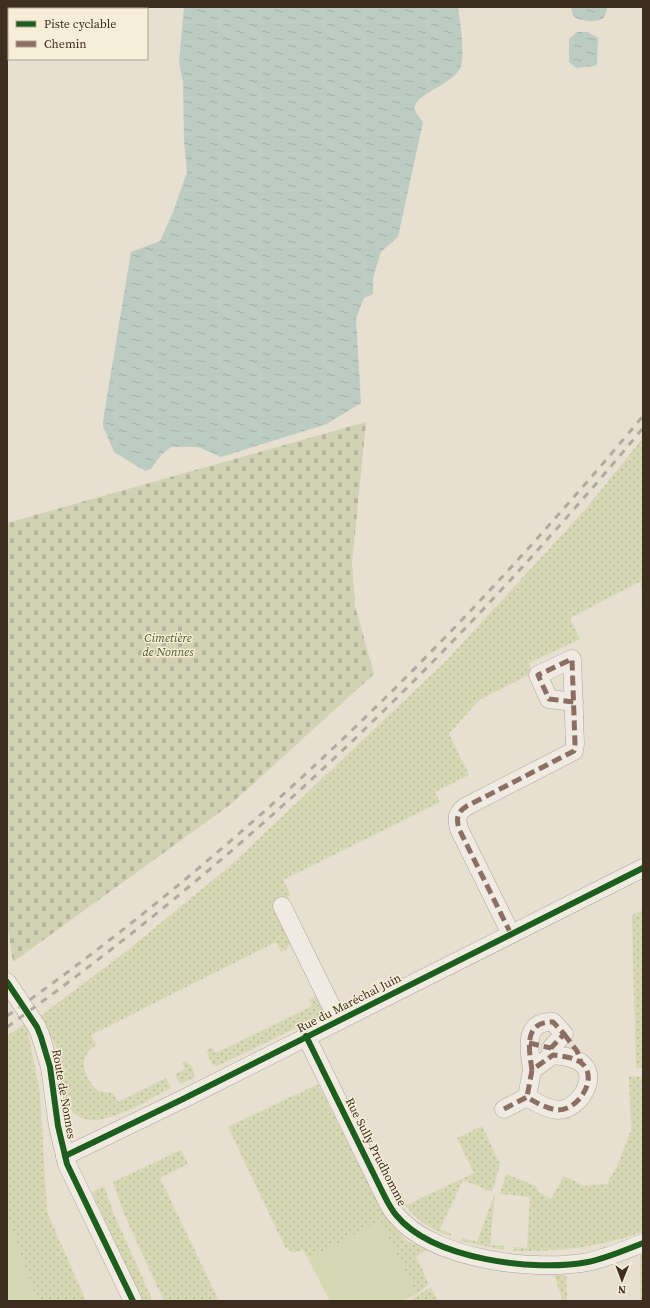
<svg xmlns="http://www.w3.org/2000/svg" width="650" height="1308" viewBox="0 0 650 1308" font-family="'Source Serif 4',serif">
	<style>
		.grass { fill: url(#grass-dots) }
		.cemetery { fill: url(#cemetery-stones) }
		.garden { fill: #d6d7b3 }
		.water { fill: url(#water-ripples) }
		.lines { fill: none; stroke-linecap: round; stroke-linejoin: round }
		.street-casing { stroke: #ada599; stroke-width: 19 }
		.street { stroke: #efebe3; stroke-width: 18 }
		.rail { stroke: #afaaa2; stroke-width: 3; stroke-dasharray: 7 7; stroke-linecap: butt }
		.quiet { stroke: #8d6e63; stroke-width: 5; stroke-dasharray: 10 5; stroke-linecap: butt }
		.cycleway-casing { stroke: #f7eed8; stroke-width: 8 }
		.cycleway { stroke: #1b5e20; stroke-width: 6 }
		.labels { text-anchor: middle; stroke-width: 3; stroke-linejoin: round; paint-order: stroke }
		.park-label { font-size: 12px; font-style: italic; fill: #4d5a26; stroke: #f7eed8 }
		.street-label { font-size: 12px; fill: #3d2e20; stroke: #f7eed8 }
	</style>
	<defs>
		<pattern id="grass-dots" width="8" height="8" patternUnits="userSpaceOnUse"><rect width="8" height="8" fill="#d6d7b3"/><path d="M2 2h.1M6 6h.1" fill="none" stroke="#b9b99a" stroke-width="1.8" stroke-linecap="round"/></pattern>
		<pattern id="cemetery-stones" width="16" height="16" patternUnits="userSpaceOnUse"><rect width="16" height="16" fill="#d1d1b3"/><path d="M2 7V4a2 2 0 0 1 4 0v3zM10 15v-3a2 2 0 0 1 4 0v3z" fill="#b4b49a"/></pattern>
		<pattern id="water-ripples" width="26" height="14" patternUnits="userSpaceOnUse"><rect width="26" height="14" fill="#bcccc2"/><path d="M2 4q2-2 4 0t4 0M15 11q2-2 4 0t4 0" fill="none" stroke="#a2b0a6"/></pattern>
	</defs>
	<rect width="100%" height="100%" fill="#e7e0d1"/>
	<g class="grass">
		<path d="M643 438V637L641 581 570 618 580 639 529 663 532 673 479 700 449 734 469 775 435 792 440 802 283 880 291 895 284 899 290 943 286 950 281 952 276 942 91 1035 96 1045C76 1057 84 1078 98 1091L113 1093 118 1102 166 1078 171 1088C141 1103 74 1150 64 1091 62 1084 64 1076 63 1069 60 1050 50 1033 39 1017L123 954 230 866 445 662 584 511Z"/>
		<path d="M643 910V1069L636 1068 632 915Z"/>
		<path d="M316 996 325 1014 217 1066 212 1064 207 1053 208 1049 212 1047 216 1053 312 1006 309 1000Z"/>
		<path d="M26 1023 40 1093 47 1212 86 1301H7V1036Z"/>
		<path d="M186 1061C192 1064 195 1071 194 1078L180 1084 175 1074 185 1069 182 1063Z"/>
		<path d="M629 1076 643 1077V1232C599 1247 560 1252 514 1251V1247L527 1248 530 1197 500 1194 506 1174 536 1186 539 1192 551 1199 564 1176 584 1186 607 1184 618 1164 631 1130Z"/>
		<path d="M318 1084 383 1213 407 1241 427 1250 416 1256 429 1284 417 1294 380 1221 308 1259 303 1249 294 1253 285 1247 228 1127Z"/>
		<path d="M482 1126 500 1164 492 1192 463 1180 440 1229 451 1234 450 1236C427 1228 410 1216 399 1194L401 1193 407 1205 474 1173 457 1138Z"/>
		<path d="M181 1150 188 1164 160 1178 218 1299 213 1301H164L124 1214 113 1182Z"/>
		<path d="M104 1186 113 1212 153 1301H142L92 1192Z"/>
		<path d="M495 1193 490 1245 504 1246V1250L461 1241 462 1238 477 1242Z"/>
		<path d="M643 1252V1301H640V1254Z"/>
		<path d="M554 1275H566L567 1301H563Z"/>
		<path d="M431 1287 438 1301H409Z"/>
	</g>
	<path class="cemetery" d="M366 422 352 563 355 606 374 674 231 804 13 962 7 923V523Z"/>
	<g class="garden">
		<path d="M7 1216 38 1301H7Z"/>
		<path d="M380 1221 417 1294 402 1301H330L308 1259Z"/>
	</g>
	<g class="water">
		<path d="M184 7H458C460 24 465 49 461 66 456 85 407 95 416 112 417 115 421 119 423 122L398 237 381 252 373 278V294L364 298 356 318 361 403 327 424 221 457 198 447H171L161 455 151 469 145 471 114 452 103 426V421L131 252 160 241 173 212 187 172 184 140 183 83 179 62Z"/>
		<path d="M571 7H608C606 11 606 17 602 19 594 23 579 21 573 16Z"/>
		<path d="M577 32H588L598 38 597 64 595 66 576 68 569 62V39Z"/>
	</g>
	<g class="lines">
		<g class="street-casing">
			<g id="street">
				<path d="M282 906 338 1020"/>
				<path d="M511 934 459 829C456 818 457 812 467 806L574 751 575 744 572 659 538 675 549 699 574 702"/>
				<path d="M7 982 37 1027 41 1037 50 1067 58 1126 67 1164 133 1301"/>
				<path d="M306 1036 382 1191C386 1199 390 1208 396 1215 433 1260 535 1272 588 1262 607 1258 625 1250 643 1243"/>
				<path d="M532 1070C529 1049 523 1021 553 1022L564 1034 551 1048 553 1055"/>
				<path d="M504 1109 527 1097C535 1102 547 1109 558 1110 580 1110 600 1075 580 1062 572 1057 562 1056 553 1055L532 1070 527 1097"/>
				<path d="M65 1156 181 1100 643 868"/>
			</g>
		</g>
		<use href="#street" class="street"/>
		<g class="rail">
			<path d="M7 1016C248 846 455 642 643 416"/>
			<path d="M7 1027C246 857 456 654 643 428"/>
		</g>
		<g class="quiet">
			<path d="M511 934 459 829C456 818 457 812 467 806L574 751 575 744 572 659 538 675 549 699 574 702"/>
			<path d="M564 1034 577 1051 581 1062"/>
			<path d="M529 1043 551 1048"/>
			<path d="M532 1070C529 1049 523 1021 553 1022L564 1034 551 1048 553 1055"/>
			<path d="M504 1109 527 1097C535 1102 547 1109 558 1110 580 1110 600 1075 580 1062 572 1057 562 1056 553 1055L532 1070 527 1097"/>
		</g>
		<g class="cycleway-casing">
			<g id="cycleway">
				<path d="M7 982 37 1027 41 1037 50 1067 58 1126 67 1164 133 1301"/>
				<path d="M306 1036 382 1191C386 1199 390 1208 396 1215 433 1260 535 1272 588 1262 607 1258 625 1250 643 1243"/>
				<path d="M65 1156 181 1100 643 868"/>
			</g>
		</g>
		<use href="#cycleway" class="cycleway"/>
	</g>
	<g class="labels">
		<g class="park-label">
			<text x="168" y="642">Cimetière<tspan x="168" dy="14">de Nonnes</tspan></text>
		</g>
		<g class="street-label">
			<text transform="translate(349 1003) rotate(-27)" y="4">Rue du Maréchal Juin</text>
			<text transform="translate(64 1094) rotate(80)" y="4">Route de Nonnes</text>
			<text transform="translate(376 1152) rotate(63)" y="4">Rue Sully Prudhomme</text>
		</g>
	</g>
	<rect width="650" height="1308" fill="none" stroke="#3d2e20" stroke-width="16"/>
	<rect x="8" y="8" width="140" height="52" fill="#f7eed8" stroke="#ada18e"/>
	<rect x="16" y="21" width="20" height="6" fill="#1b5e20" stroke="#ada18e"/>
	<text x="44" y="28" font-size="12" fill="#3d2e20">Piste cyclable</text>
	<rect x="16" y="41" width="20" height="6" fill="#8d6e63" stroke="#ada18e"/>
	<text x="44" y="48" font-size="12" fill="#3d2e20">Chemin</text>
	<g transform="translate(622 1280) rotate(181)" stroke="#f7eed8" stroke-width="3" paint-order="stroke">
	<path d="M0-3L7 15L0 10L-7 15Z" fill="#3d2e20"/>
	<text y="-6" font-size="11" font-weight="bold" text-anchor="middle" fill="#3d2e20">N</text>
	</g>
</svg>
